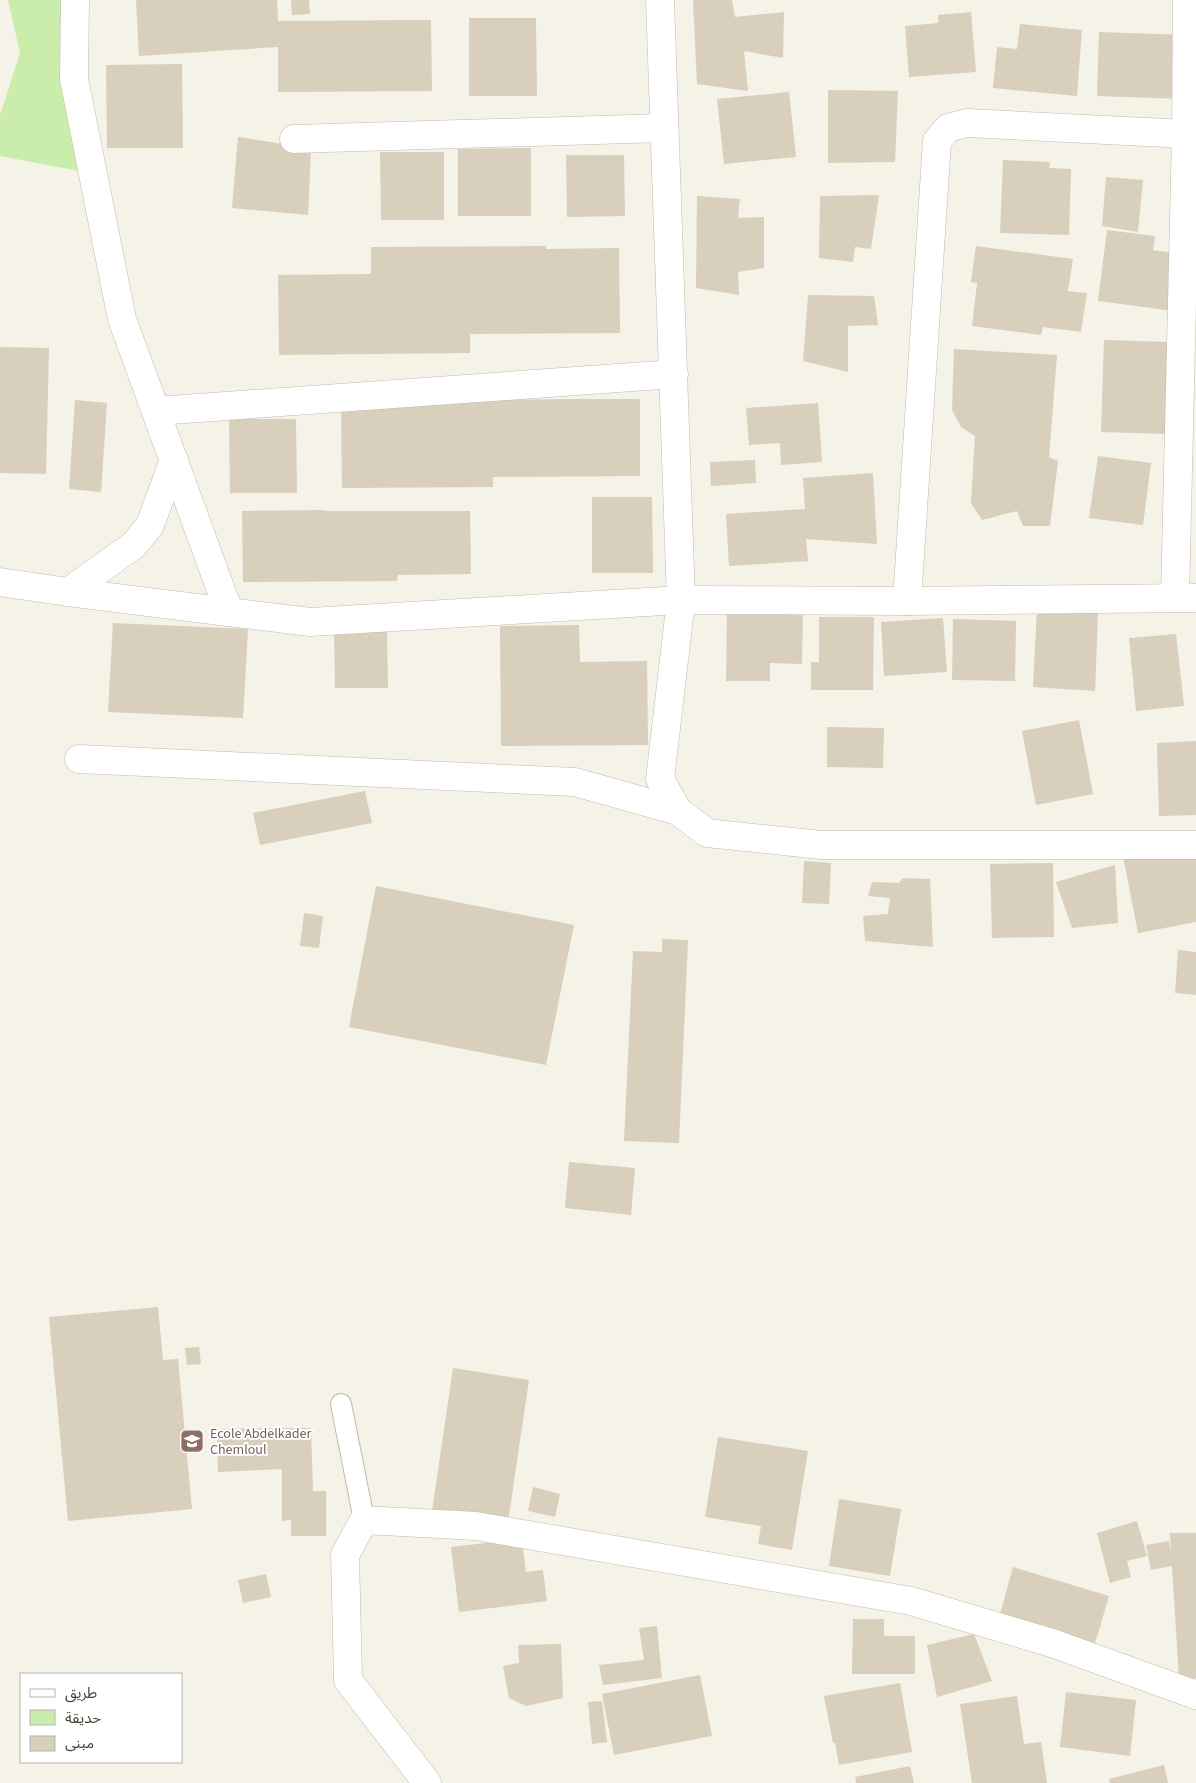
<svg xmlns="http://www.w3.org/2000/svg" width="1196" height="1783" viewBox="0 0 1196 1783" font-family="'Source Sans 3','Noto Sans Arabic',sans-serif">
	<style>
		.green { fill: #caedac }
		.building { fill: #d8cfbc }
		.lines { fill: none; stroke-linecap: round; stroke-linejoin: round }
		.lane-casing { stroke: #c2bba9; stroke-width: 22 }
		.street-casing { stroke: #c2bba9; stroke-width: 29 }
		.lane { stroke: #fff; stroke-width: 20 }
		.street { stroke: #fff; stroke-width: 28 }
		.labels { text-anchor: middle; stroke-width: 4; stroke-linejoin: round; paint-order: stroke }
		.education-label { font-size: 14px; fill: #785e54; stroke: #fff; text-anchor: start }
	</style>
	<rect width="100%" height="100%" fill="#f5f2e7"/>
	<path class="green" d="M8 0H76L79 171 0 156V115L20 53Z"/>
	<g class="building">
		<path d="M136 0H277L278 21 431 20 432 91 278 92V47L139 56Z"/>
		<path d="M291 0H309L310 14 292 15Z"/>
		<path d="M693 0H732L735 17 784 12 783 58 744 51 748 91 697 84Z"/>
		<path d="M971 12 976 72 909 77 905 26 938 23V15Z"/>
		<path d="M469 18H536L537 96H469Z"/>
		<path d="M1020 24 1082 30 1077 96 993 88 997 47 1017 49Z"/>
		<path d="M1099 32 1184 35 1182 99 1097 96Z"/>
		<path d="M182 64 183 148H107L106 65Z"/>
		<path d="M828 90 898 91 895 162 828 163Z"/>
		<path d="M789 92 796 157 724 164 717 99Z"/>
		<path d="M238 137 311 148 308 215 232 208Z"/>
		<path d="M531 148V216H458V149Z"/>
		<path d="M380 152H444V220H381Z"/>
		<path d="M566 155H624L625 216 567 217Z"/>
		<path d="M1003 160 1050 162 1049 168 1071 169 1069 235 1000 233Z"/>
		<path d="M1106 177 1143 180 1138 232 1102 226Z"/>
		<path d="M879 195 871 249 855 247 853 262 819 258 820 196Z"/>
		<path d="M697 196 740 199 738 218 764 217V268L738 272 739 295 696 288Z"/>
		<path d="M1107 230 1155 236 1153 250 1181 254 1174 311 1098 301Z"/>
		<path d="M546 246V249L619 248 620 333 470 334V353L279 355 278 275 371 274V247Z"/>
		<path d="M976 246 1073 259 1068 291 1087 293 1081 332 1043 327 1041 335 972 326 977 283 971 282Z"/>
		<path d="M808 295 874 296 878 325 848 326V372L803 361Z"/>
		<path d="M1104 340 1170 342 1167 434 1101 432Z"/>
		<path d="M0 347 49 348 46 474 0 473Z"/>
		<path d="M954 349 1057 355 1049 457 1058 461 1050 526H1023L1017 511 982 520 971 503 975 436 961 427 952 410Z"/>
		<path d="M580 399H640V476L493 477V487L342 488 341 404 409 401Z"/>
		<path d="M75 400 107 403 101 492 69 489Z"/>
		<path d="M818 403 822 462 781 465 780 443 749 445 746 408Z"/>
		<path d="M229 419H296L297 493H230Z"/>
		<path d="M1098 456 1151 463 1143 525 1089 518Z"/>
		<path d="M755 460 756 483 711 486 710 462Z"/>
		<path d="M873 473 877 544 806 539 808 561 729 566 726 514 805 509 803 478Z"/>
		<path d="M592 497H652L653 573H592Z"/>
		<path d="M325 510V511H470L471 574 398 575 397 581 243 582 242 511Z"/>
		<path d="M727 607 803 608 802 664 770 663V681H726Z"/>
		<path d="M1037 609 1098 612 1095 691 1033 687Z"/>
		<path d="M819 617H874L873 690H811V662H819Z"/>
		<path d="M943 618 947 672 884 676 881 622Z"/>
		<path d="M953 619 1016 621 1015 681 952 680Z"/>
		<path d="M113 623 248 629 243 718 108 712Z"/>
		<path d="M579 625 580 662 647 661 648 745 501 746 500 626Z"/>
		<path d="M387 629 388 688H335L334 630Z"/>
		<path d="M1176 634 1184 706 1136 711 1129 638Z"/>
		<path d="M1079 720 1093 794 1036 805 1022 731Z"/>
		<path d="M827 727 884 728 883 768 827 767Z"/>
		<path d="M1196 741V815L1159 816 1157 743Z"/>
		<path d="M365 791 372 823 260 845 253 813Z"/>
		<path d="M1196 843V922L1138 933 1123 856Z"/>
		<path d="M804 861 831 863 829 904 802 903Z"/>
		<path d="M1053 863 1054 937 992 938 990 864Z"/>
		<path d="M1115 865 1118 923 1072 928 1056 882Z"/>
		<path d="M903 878 930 879 933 947 865 941 863 916 888 914 890 898 868 896 872 882 899 883Z"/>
		<path d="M376 886 574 925 546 1065 349 1027Z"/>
		<path d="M304 913 323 916 319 948 300 946Z"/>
		<path d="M662 939 688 940 679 1143 624 1141 633 951 662 952Z"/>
		<path d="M1178 950 1196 952V995L1175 993Z"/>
		<path d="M569 1162 635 1168 631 1215 565 1208Z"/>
		<path d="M158 1307 163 1360 178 1359 192 1509 68 1521 49 1317Z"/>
		<path d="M199 1347 201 1364 187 1365 185 1348Z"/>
		<path d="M453 1368 529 1380 508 1522 432 1511Z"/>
		<path d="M311 1428 313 1491H326V1536H291V1520L282 1521V1469L218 1472 217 1429Z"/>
		<path d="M718 1437 808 1451 792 1550 758 1544 761 1526 705 1517Z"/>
		<path d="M533 1487 560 1494 555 1517 528 1511Z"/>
		<path d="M839 1499 901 1509 890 1576 829 1566Z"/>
		<path d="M1137 1521 1147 1556 1127 1561 1131 1577 1110 1583 1097 1533Z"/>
		<path d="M1170 1533H1196V1678L1179 1680 1172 1566 1151 1570 1146 1545 1169 1541 1171 1553Z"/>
		<path d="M522 1539 526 1572 543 1570 547 1601 459 1612 451 1547Z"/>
		<path d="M1013 1567 1109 1596 1094 1647 999 1618Z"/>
		<path d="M266 1574 271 1597 243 1603 238 1580Z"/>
		<path d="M853 1619H884V1636H915V1674H852Z"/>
		<path d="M657 1626 662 1678 603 1685 599 1665 644 1660 639 1628Z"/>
		<path d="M974 1634 992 1681 937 1697 927 1645Z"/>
		<path d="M561 1644 563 1698 526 1706 509 1698 503 1666 519 1663 518 1645Z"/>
		<path d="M700 1675 712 1736 614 1755 602 1694Z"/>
		<path d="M900 1683 912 1752 839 1765 835 1743H833L824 1696Z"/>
		<path d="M1066 1692 1136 1700 1130 1756 1060 1747Z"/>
		<path d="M1017 1696 1024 1744 1041 1742 1047 1783H972L960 1704Z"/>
		<path d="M602 1701 607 1742 592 1744 588 1702Z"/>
		<path d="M1164 1765 1168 1783H1110L1109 1779Z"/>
		<path d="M910 1766 914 1783H856L855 1777Z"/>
	</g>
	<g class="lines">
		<g class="lane-casing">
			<path id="lane" d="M341 1404 364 1520"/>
		</g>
		<g class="street-casing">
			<g id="street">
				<path d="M75 0 74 79 122 319 229 612 310 622 681 600 907 601 1196 598"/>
				<path d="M660 0 681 600 660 779 678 811 707 833 821 845H1196"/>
				<path d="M294 139 664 128"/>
				<path d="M156 411 674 374"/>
				<path d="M0 582 68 592 229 612"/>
				<path d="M68 592 134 545 150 525 174 460"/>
				<path d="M1175 598 1186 134 1187 0"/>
				<path d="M907 601 937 141 948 128 967 123 1186 134"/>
				<path d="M79 759 575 782 678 811"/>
				<path d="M427 1783 348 1680 345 1555 364 1520 476 1526 911 1601 1052 1643 1196 1695"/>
			</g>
		</g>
		<use href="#lane" class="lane"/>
		<use href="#street" class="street"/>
	</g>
	<defs>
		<g id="school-square" transform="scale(1.25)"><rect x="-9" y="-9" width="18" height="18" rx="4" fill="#8d6e63" stroke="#fff"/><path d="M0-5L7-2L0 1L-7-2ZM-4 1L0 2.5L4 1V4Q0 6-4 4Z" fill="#fff"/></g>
	</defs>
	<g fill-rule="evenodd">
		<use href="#school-square" x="192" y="1441"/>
	</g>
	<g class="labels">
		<g class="education-label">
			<text x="210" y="1438">Ecole Abdelkader<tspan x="210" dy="16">Chemloul</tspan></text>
		</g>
	</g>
	<rect x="20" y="1673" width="162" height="90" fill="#ffffff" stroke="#b6b4ae"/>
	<rect x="30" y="1689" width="25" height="8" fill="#ffffff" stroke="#b6b4ae"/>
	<text x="65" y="1698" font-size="15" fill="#494335">طريق</text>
	<rect x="30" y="1710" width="25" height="15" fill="#caedac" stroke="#b6b4ae"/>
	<text x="65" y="1723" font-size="15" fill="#494335">حديقة</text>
	<rect x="30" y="1736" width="25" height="15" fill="#d8cfbc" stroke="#b6b4ae"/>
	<text x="65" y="1748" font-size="15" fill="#494335">مبنى</text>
</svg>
